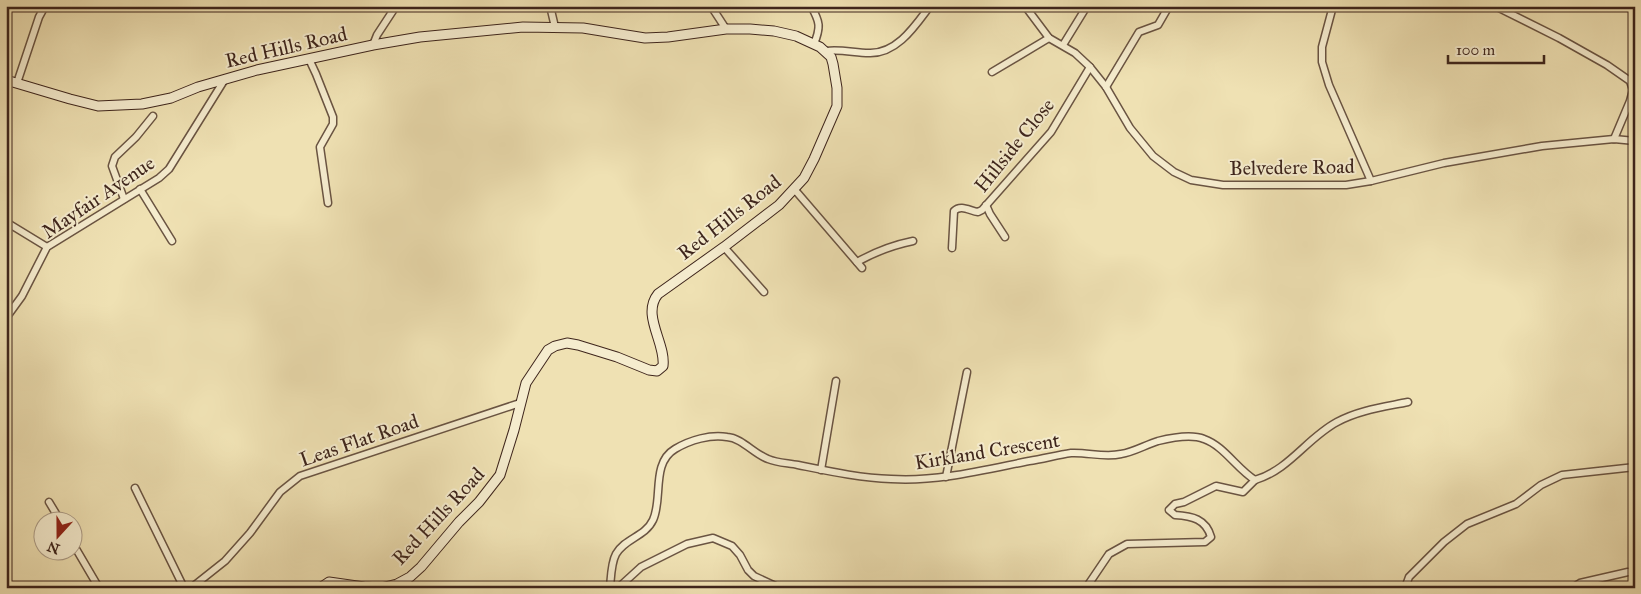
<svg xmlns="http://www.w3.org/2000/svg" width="1641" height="594" viewBox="0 0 1641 594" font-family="'IM FELL Great Primer',serif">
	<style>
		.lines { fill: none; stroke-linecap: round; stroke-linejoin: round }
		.minor-casing { stroke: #6a5442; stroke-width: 9 }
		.secondary-casing { stroke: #3e251c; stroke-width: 11 }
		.minor { stroke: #f5ecce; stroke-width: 6 }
		.secondary { stroke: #f5ecce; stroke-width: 9 }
		.labels { text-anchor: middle; stroke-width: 4; stroke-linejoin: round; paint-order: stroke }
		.street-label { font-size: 20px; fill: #3e251c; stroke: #f5ecce }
	</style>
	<rect width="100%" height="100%" fill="#efe1b3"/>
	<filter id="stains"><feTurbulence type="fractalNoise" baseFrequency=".004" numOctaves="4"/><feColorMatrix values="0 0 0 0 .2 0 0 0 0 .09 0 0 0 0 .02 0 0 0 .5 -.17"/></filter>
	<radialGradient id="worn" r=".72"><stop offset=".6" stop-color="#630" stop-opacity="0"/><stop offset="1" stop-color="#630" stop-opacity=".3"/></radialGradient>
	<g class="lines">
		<g class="minor-casing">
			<g id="minor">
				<path d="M550 6 555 27"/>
				<path d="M711 6 726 29"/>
				<path d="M811 6C820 22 821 27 814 44"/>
				<path d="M1025 6 1049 38 1075 53 1090 67 1106 87 1130 128 1153 156 1174 172 1191 180 1223 185H1346L1371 181 1444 163 1542 146 1614 139 1635 141"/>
				<path d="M1333 6 1322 47V62L1329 85 1371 181"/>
				<path d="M1495 6 1559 38 1607 65 1630 81 1633 90 1630 101 1614 139"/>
				<path d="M373 45 377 35 396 6"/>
				<path d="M1063 45 1087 6"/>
				<path d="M826 51C841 49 855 53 869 53 897 54 915 26 930 6"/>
				<path d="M309 59 316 74 333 117V124L320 147 328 203"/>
				<path d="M992 72 1049 38"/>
				<path d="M17 83 39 17 45 6"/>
				<path d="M1106 87 1139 32 1158 25 1169 6"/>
				<path d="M140 189 172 241"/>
				<path d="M795 190 862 268"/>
				<path d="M124 199 112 166 115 157 136 137 153 116"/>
				<path d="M986 205 990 214 1005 237"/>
				<path d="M6 222 47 247"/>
				<path d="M724 247 764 292"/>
				<path d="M952 248 954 211C961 204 970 211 978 212L982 210 1051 132 1090 67"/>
				<path d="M857 262C875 252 893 245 913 241"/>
				<path d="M6 318 22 296 47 247 159 178 169 169 225 79"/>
				<path d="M821 470 836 381"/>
				<path d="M946 477 967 372"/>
				<path d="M135 488 184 588"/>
				<path d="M49 502 61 522"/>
				<path d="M72 542 99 588"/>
				<path d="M191 588 225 561 250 533 280 492 300 476 520 403"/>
				<path d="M610 588C611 577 611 563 616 554 625 538 645 537 653 520 663 499 651 463 675 449 690 440 711 434 727 437 742 438 754 454 768 459 777 463 789 463 798 465 828 471 860 478 891 479 937 482 984 470 1029 461 1043 459 1057 455 1071 453 1088 452 1104 458 1121 454 1134 452 1145 445 1158 441 1170 438 1192 434 1204 439 1224 446 1237 469 1255 480 1289 470 1307 438 1337 422 1359 410 1384 407 1408 402"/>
				<path d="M618 588 641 567 687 544 713 538 732 546 740 555 748 570 754 576 780 588"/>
				<path d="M1086 588 1109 554 1127 544 1205 542 1211 537C1206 519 1192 516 1175 515L1169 510 1175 504 1184 502 1216 486 1243 492 1255 480"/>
				<path d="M1405 588 1409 577 1444 542 1467 524 1516 504 1541 485 1562 475 1635 467"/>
				<path d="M1572 588 1580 583 1628 572"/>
			</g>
		</g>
		<g class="secondary-casing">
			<path id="secondary" d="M6 80 70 99 98 106 142 104 171 98 198 87 257 70 373 45 420 37 523 27 583 28 645 38 668 37 726 29H750L774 31 796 36 820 47 831 57 833 64 837 88V106L814 159 804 178 779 205 724 247 658 294C641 315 666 343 663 366L657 371 649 370 617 357 578 345 567 343 555 346 548 350 526 383 514 430 500 475 479 502 459 522 421 567 410 577 397 584 381 588 364 587 329 582 320 588"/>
		</g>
		<use href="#minor" class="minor"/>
		<use href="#secondary" class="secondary"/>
	</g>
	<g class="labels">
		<g class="street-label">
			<text transform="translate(286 47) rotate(-13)" y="7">Red Hills Road</text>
			<text transform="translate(1014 145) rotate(-51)" y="7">Hillside Close</text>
			<text transform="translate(1292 167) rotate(-1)" y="7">Belvedere Road</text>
			<text transform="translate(98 197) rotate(-34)" y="7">Mayfair Avenue</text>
			<text transform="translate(729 217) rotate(-38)" y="7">Red Hills Road</text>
			<text transform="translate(359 440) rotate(-19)" y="7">Leas Flat Road</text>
			<text transform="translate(987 451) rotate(-9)" y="7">Kirkland Crescent</text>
			<text transform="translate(438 516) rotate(-47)" y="7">Red Hills Road</text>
		</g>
	</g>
	<rect width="1641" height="594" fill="none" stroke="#efe1b3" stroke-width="25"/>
	<rect x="8" y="8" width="1626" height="579" fill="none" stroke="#3e251c" stroke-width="2.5"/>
	<rect x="12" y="12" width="1616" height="569" fill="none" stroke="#3e251c"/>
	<g transform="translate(58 536) rotate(201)"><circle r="24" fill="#f5ecce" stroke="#ac9c87"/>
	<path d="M0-4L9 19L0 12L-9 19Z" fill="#8f2418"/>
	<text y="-8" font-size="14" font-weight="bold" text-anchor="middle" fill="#3e251c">N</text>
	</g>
	<path d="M1448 55v8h96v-8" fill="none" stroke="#3e251c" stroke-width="2.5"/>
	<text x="1456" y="55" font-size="15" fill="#3e251c" stroke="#f5ecce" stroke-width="4" paint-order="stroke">100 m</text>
	<rect width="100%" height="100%" filter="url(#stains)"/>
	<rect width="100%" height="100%" fill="url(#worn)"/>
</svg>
